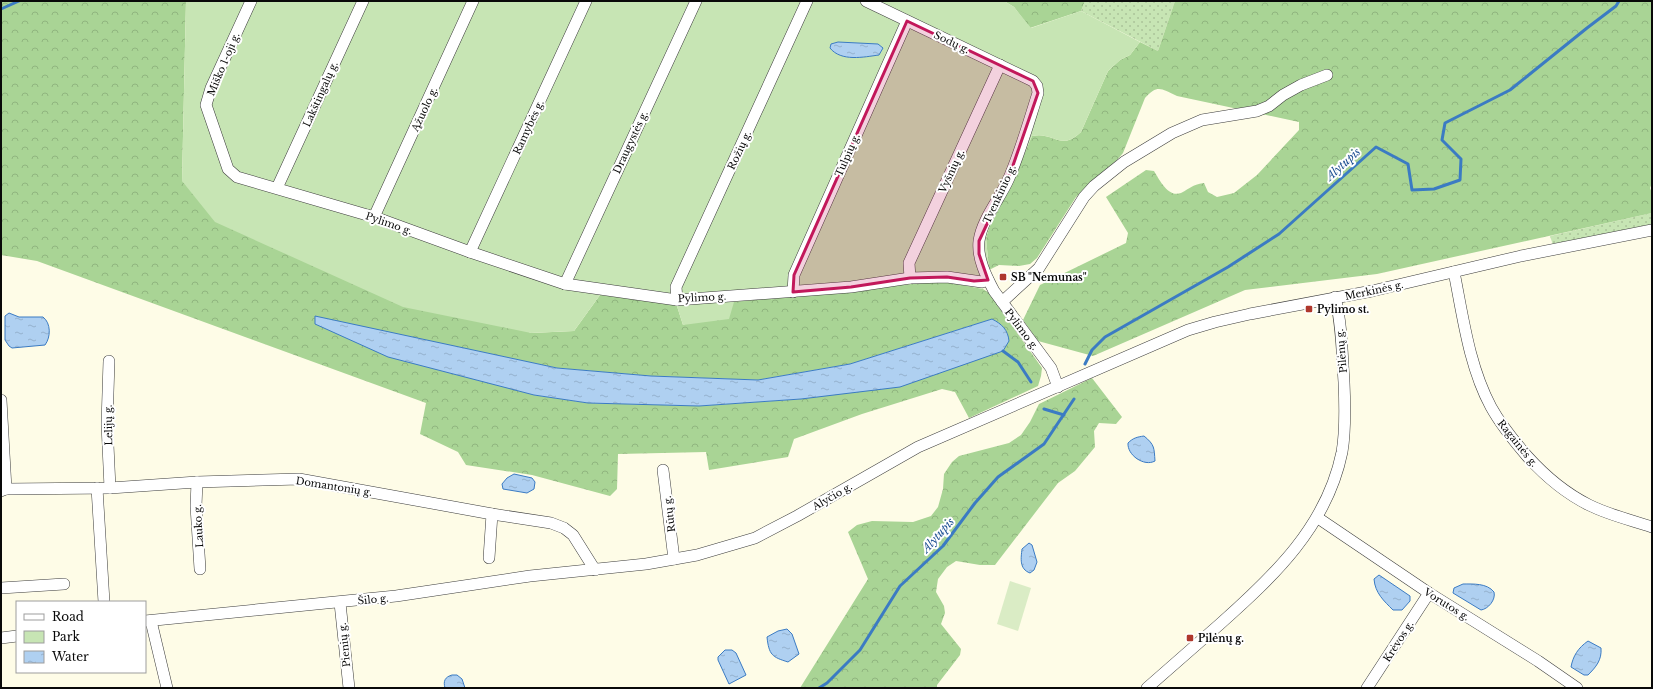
<svg xmlns="http://www.w3.org/2000/svg" width="1653" height="689" viewBox="0 0 1653 689" font-family="'Libre Baskerville',serif">
	<style>
		.grass { fill: url(#grass-dots) }
		.forest { fill: url(#forest-crowns); fill-rule: evenodd }
		.park { fill: #c7e5b4 }
		.pitch { fill: #daecc5 }
		.water { fill: url(#water-ripples); stroke: #3b7bc3 }
		.lines { fill: none; stroke-linecap: round; stroke-linejoin: round }
		.stream { stroke: #3b7bc3; stroke-width: 3 }
		.minor-casing { stroke: #3c3c3c; stroke-width: 12 }
		.minor { stroke: #fff; stroke-width: 11 }
		.marked { fill: #c2185b; fill-opacity: 0.2; stroke: #c2185b; stroke-width: 3; stroke-linejoin: round }
		.poi-dot { fill: #af372c; stroke: #fff; stroke-width: 1.5 }
		.labels { text-anchor: middle; stroke-width: 4; stroke-linejoin: round; paint-order: stroke }
		.street-label { font-size: 10px; fill: #090909; stroke: #fff }
		.poi-label { font-size: 10px; font-weight: bold; fill: #090909; stroke: #fff; text-anchor: start }
		.water-label { font-size: 11px; font-style: italic; fill: #1c4e91; stroke: #fff }
	</style>
	<defs>
		<pattern id="grass-dots" width="8" height="8" patternUnits="userSpaceOnUse"><rect width="8" height="8" fill="#c7e5b4"/><path d="M2 2h.1M6 6h.1" fill="none" stroke="#aac399" stroke-width="1.8" stroke-linecap="round"/></pattern>
		<pattern id="forest-crowns" width="20" height="18" patternUnits="userSpaceOnUse"><rect width="20" height="18" fill="#a9d495"/><path d="M2 6a3 3 0 1 1 6 0M12 15a3 3 0 1 1 6 0" fill="none" stroke="#90b57f"/></pattern>
		<pattern id="water-ripples" width="26" height="14" patternUnits="userSpaceOnUse"><rect width="26" height="14" fill="#afd0f1"/><path d="M2 4q2-2 4 0t4 0M15 11q2-2 4 0t4 0" fill="none" stroke="#95b1cd"/></pattern>
	</defs>
	<rect width="100%" height="100%" fill="#fefce7"/>
	<g class="grass">
		<path d="M1085 1H1175L1158 51 1081 11Z"/>
		<path d="M1652 213V225L1553 245 1550 236Z"/>
	</g>
	<g class="forest">
		<path d="M1 1H186L182 181 531 333 574 331 600 295 676 303 683 325 733 302 941 281 983 289 989 293 1042 368 1041 376 1038 386 969 418 955 392 942 389 862 414 794 439 788 457 709 470 706 452 618 454 617 489 610 496 532 475 466 465 458 452 420 434 426 403 37 261 1 255ZM315 317 557 368 651 376 758 380 850 364 992 319 801 399 699 406 588 403 534 395Z"/>
		<path d="M1004 1H1085L1081 11 1030 28 1014 7Z"/>
		<path d="M1175 1H1652V183L1650 188 1652 193V213L1377 274 1245 290 1093 356 1038 341 1023 320 1040 285 1126 243 1128 233 1106 197 1146 170 1154 171C1159 179 1168 198 1181 193 1191 188 1191 185 1204 183L1208 192 1217 197 1234 193 1257 175 1299 130V122L1177 96C1161 89 1158 84 1145 98L1123 153 1117 160 1076 197 1037 258 1030 264 1019 266 999 265 989 270 986 238 989 228 1011 185 1032 136C1054 131 1060 152 1081 132L1108 71 1120 60 1130 55 1140 42 1158 51Z"/>
		<path d="M1092 378 1122 417 1116 424 1099 423 1094 431 1095 447 1075 471 1058 483 995 565H980L956 561 947 567 938 579 936 592 944 606 945 613 941 624 961 649 960 655 937 685V688H800L868 579 848 532 857 525 872 521 913 522 931 516 938 507 943 489 944 474 952 462 959 456 1009 443 1021 435 1030 422 1039 404Z"/>
	</g>
	<path class="park" d="M186 1H1004L1014 7 1031 28 1081 11 1140 42 1130 55 1120 60 1108 71 1081 132C1060 152 1054 131 1032 136L1011 185 989 228 986 238 989 270 983 289 941 281 734 302 729 319 683 325 676 303 600 295 574 331 531 333 403 307 215 222 182 181Z"/>
	<path class="pitch" d="M1010 581 1031 588 1018 631 997 624Z"/>
	<g class="water">
		<path d="M838 42 878 44 883 48 879 55C864 57 841 62 830 48L831 44Z"/>
		<path d="M9 313 19 317H43C51 323 51 337 45 345L12 348 9 346 5 340V316Z"/>
		<path d="M315 316 557 368 651 376 758 380 850 364 992 319C1002 324 1008 330 1009 341L1003 351 900 387 801 399 699 406 588 403 534 395 388 357 315 324Z"/>
		<path d="M1144 436C1155 445 1154 448 1155 461 1144 467 1127 455 1128 443 1133 438 1137 437 1144 436Z"/>
		<path d="M514 474 532 478 535 482 534 489 527 493 503 489 502 484 507 478Z"/>
		<path d="M1029 543 1032 545 1037 562 1034 570 1030 573C1019 569 1021 558 1022 549Z"/>
		<path d="M1379 575 1410 596V601L1402 610H1393C1384 601 1375 593 1374 579Z"/>
		<path d="M1463 584C1473 584 1487 583 1494 592 1496 600 1488 609 1481 610L1453 593 1454 588Z"/>
		<path d="M787 629 792 634 799 654 788 662C772 657 769 655 767 637L778 631Z"/>
		<path d="M1588 641 1601 648C1602 660 1596 667 1588 675H1584L1571 667C1573 656 1578 648 1588 641Z"/>
		<path d="M725 650H732L736 653 746 675 729 684 718 660V657Z"/>
		<path d="M452 675H457L462 679 465 688H445C443 681 445 677 452 675Z"/>
	</g>
	<g class="lines">
		<g class="stream">
			<path d="M1 9 19 1"/>
			<path d="M1003 351 1018 362 1031 382"/>
			<path d="M1085 364 1092 350 1105 337 1228 267 1279 234 1376 147 1408 164 1412 190 1434 189 1460 180 1461 159 1442 140 1445 123 1510 90 1587 28 1616 6 1619 1"/>
			<path d="M1044 409 1064 415"/>
			<path d="M819 688 827 683 860 650 900 586 943 546 975 503 998 477 1044 444 1074 399"/>
		</g>
		<g class="minor-casing">
			<g id="minor">
				<path d="M251 1 211 88 206 105 228 169 237 177 374 217 470 252 565 284 677 300 851 287 910 278 947 277 982 282 988 280"/>
				<path d="M866 1 1033 81 1037 86 1038 93C1029 121 1021 150 1009 178 1000 199 982 219 979 241 977 258 986 276 994 291L1051 368 1058 387"/>
				<path d="M277 188 363 1"/>
				<path d="M374 217 473 1"/>
				<path d="M470 252 586 1"/>
				<path d="M1454 272C1463 317 1469 366 1491 407 1501 425 1514 441 1527 456 1545 476 1565 493 1589 505 1609 515 1631 520 1652 527"/>
				<path d="M910 278 909 263 1000 65"/>
				<path d="M565 284 696 1"/>
				<path d="M793 292 794 275 907 21"/>
				<path d="M677 300 676 287 807 1"/>
				<path d="M1002 302 1039 268 1084 197 1094 186 1124 162 1172 133 1202 120 1257 111 1269 106 1283 95 1301 85 1327 75"/>
				<path d="M109 361 107 424 110 488"/>
				<path d="M1 400 6 489"/>
				<path d="M663 470 674 559"/>
				<path d="M197 482 196 506 200 569"/>
				<path d="M97 488 104 602"/>
				<path d="M1 491 6 489 110 488 197 482 299 479 492 514 551 523 564 528 573 535 595 570"/>
				<path d="M1318 518 1429 593 1538 661 1577 688"/>
				<path d="M489 558 492 514"/>
				<path d="M1 588 64 584"/>
				<path d="M340 603 349 688"/>
				<path d="M145 621 396 596 530 576 646 564 697 555 755 538 797 516 918 447 1188 330 1215 322 1250 314 1372 291 1521 256 1652 230"/>
				<path d="M151 621 167 688"/>
				<path d="M1 638 17 636"/>
				<path d="M1147 688C1171 667 1196 645 1220 624 1274 576 1327 526 1342 452 1346 429 1345 404 1344 382 1342 354 1342 324 1335 297"/>
				<path d="M1367 688 1429 593"/>
			</g>
		</g>
		<use href="#minor" class="minor"/>
	</g>
	<path class="marked" d="M907 21 1033 81 1038 93 1009 177 979 241V254L988 280 974 281 947 277 910 278 851 287 793 292 794 275Z"/>
	<g class="poi-dot">
		<rect x="999" y="273" width="8" height="8" rx="2"/>
		<rect x="1305" y="305" width="8" height="8" rx="2"/>
		<rect x="1186" y="634" width="8" height="8" rx="2"/>
	</g>
	<g class="labels">
		<g class="street-label">
			<text transform="translate(952 42) rotate(25)" y="4">Sodų g.</text>
			<text transform="translate(223 64) rotate(-67)" y="4">Miško 1-oji g.</text>
			<text transform="translate(320 94) rotate(-66)" y="4">Lakštingalų g.</text>
			<text transform="translate(424 109) rotate(-65)" y="4">Ąžuolo g.</text>
			<text transform="translate(528 127) rotate(-65)" y="4">Ramybės g.</text>
			<text transform="translate(630 142) rotate(-65)" y="4">Draugystės g.</text>
			<text transform="translate(739 150) rotate(-65)" y="4">Rožių g.</text>
			<text transform="translate(847 155) rotate(-66)" y="4">Tulpių g.</text>
			<text transform="translate(951 171) rotate(-65)" y="4">Vyšnių g.</text>
			<text transform="translate(999 194) rotate(-65)" y="4">Tvenkinio g.</text>
			<text transform="translate(389 223) rotate(19)" y="4">Pylimo g.</text>
			<text transform="translate(1374 290) rotate(-12)" y="4">Merkinės g.</text>
			<text transform="translate(702 297) rotate(-3)" y="4">Pylimo g.</text>
			<text transform="translate(1022 329) rotate(53)" y="4">Pylimo g.</text>
			<text transform="translate(1341 351) rotate(-95)" y="4">Pilėnų g.</text>
			<text transform="translate(108 425) rotate(-91)" y="4">Lelijų g.</text>
			<text transform="translate(1518 443) rotate(51)" y="4">Ragainės g.</text>
			<text transform="translate(334 486) rotate(9)" y="4">Domantonių g.</text>
			<text transform="translate(832 496) rotate(-30)" y="4">Alyčio g.</text>
			<text transform="translate(669 514) rotate(-97)" y="4">Rūtų g.</text>
			<text transform="translate(198 526) rotate(-93)" y="4">Lauko g.</text>
			<text transform="translate(373 599) rotate(-6)" y="4">Šilo g.</text>
			<text transform="translate(1447 604) rotate(32)" y="4">Vorutos g.</text>
			<text transform="translate(1398 641) rotate(-57)" y="4">Krėvos g.</text>
			<text transform="translate(344 645) rotate(-96)" y="4">Pienių g.</text>
		</g>
		<g class="poi-label">
			<text x="1011" y="281">SB "Nemunas"</text>
			<text x="1317" y="313">Pylimo st.</text>
			<text x="1198" y="642">Pilėnų g.</text>
		</g>
		<g class="water-label">
			<text transform="translate(1343 164) rotate(-42)" y="4">Alytupis</text>
			<text transform="translate(938 535) rotate(-48)" y="4">Alytupis</text>
		</g>
	</g>
	<rect width="1653" height="689" fill="none" stroke="#090909" stroke-width="4"/>
	<rect x="16" y="601" width="130" height="72" fill="#ffffff" stroke="#9d9d9d"/>
	<rect x="24" y="614" width="20" height="6" fill="#ffffff" stroke="#9d9d9d"/>
	<text x="52" y="621" font-size="12" fill="#090909">Road</text>
	<rect x="24" y="631" width="20" height="12" fill="#c7e5b4" stroke="#9d9d9d"/>
	<text x="52" y="641" font-size="12" fill="#090909">Park</text>
	<rect x="24" y="651" width="20" height="12" fill="url(#water-ripples)" stroke="#9d9d9d"/>
	<text x="52" y="661" font-size="12" fill="#090909">Water</text>
</svg>
